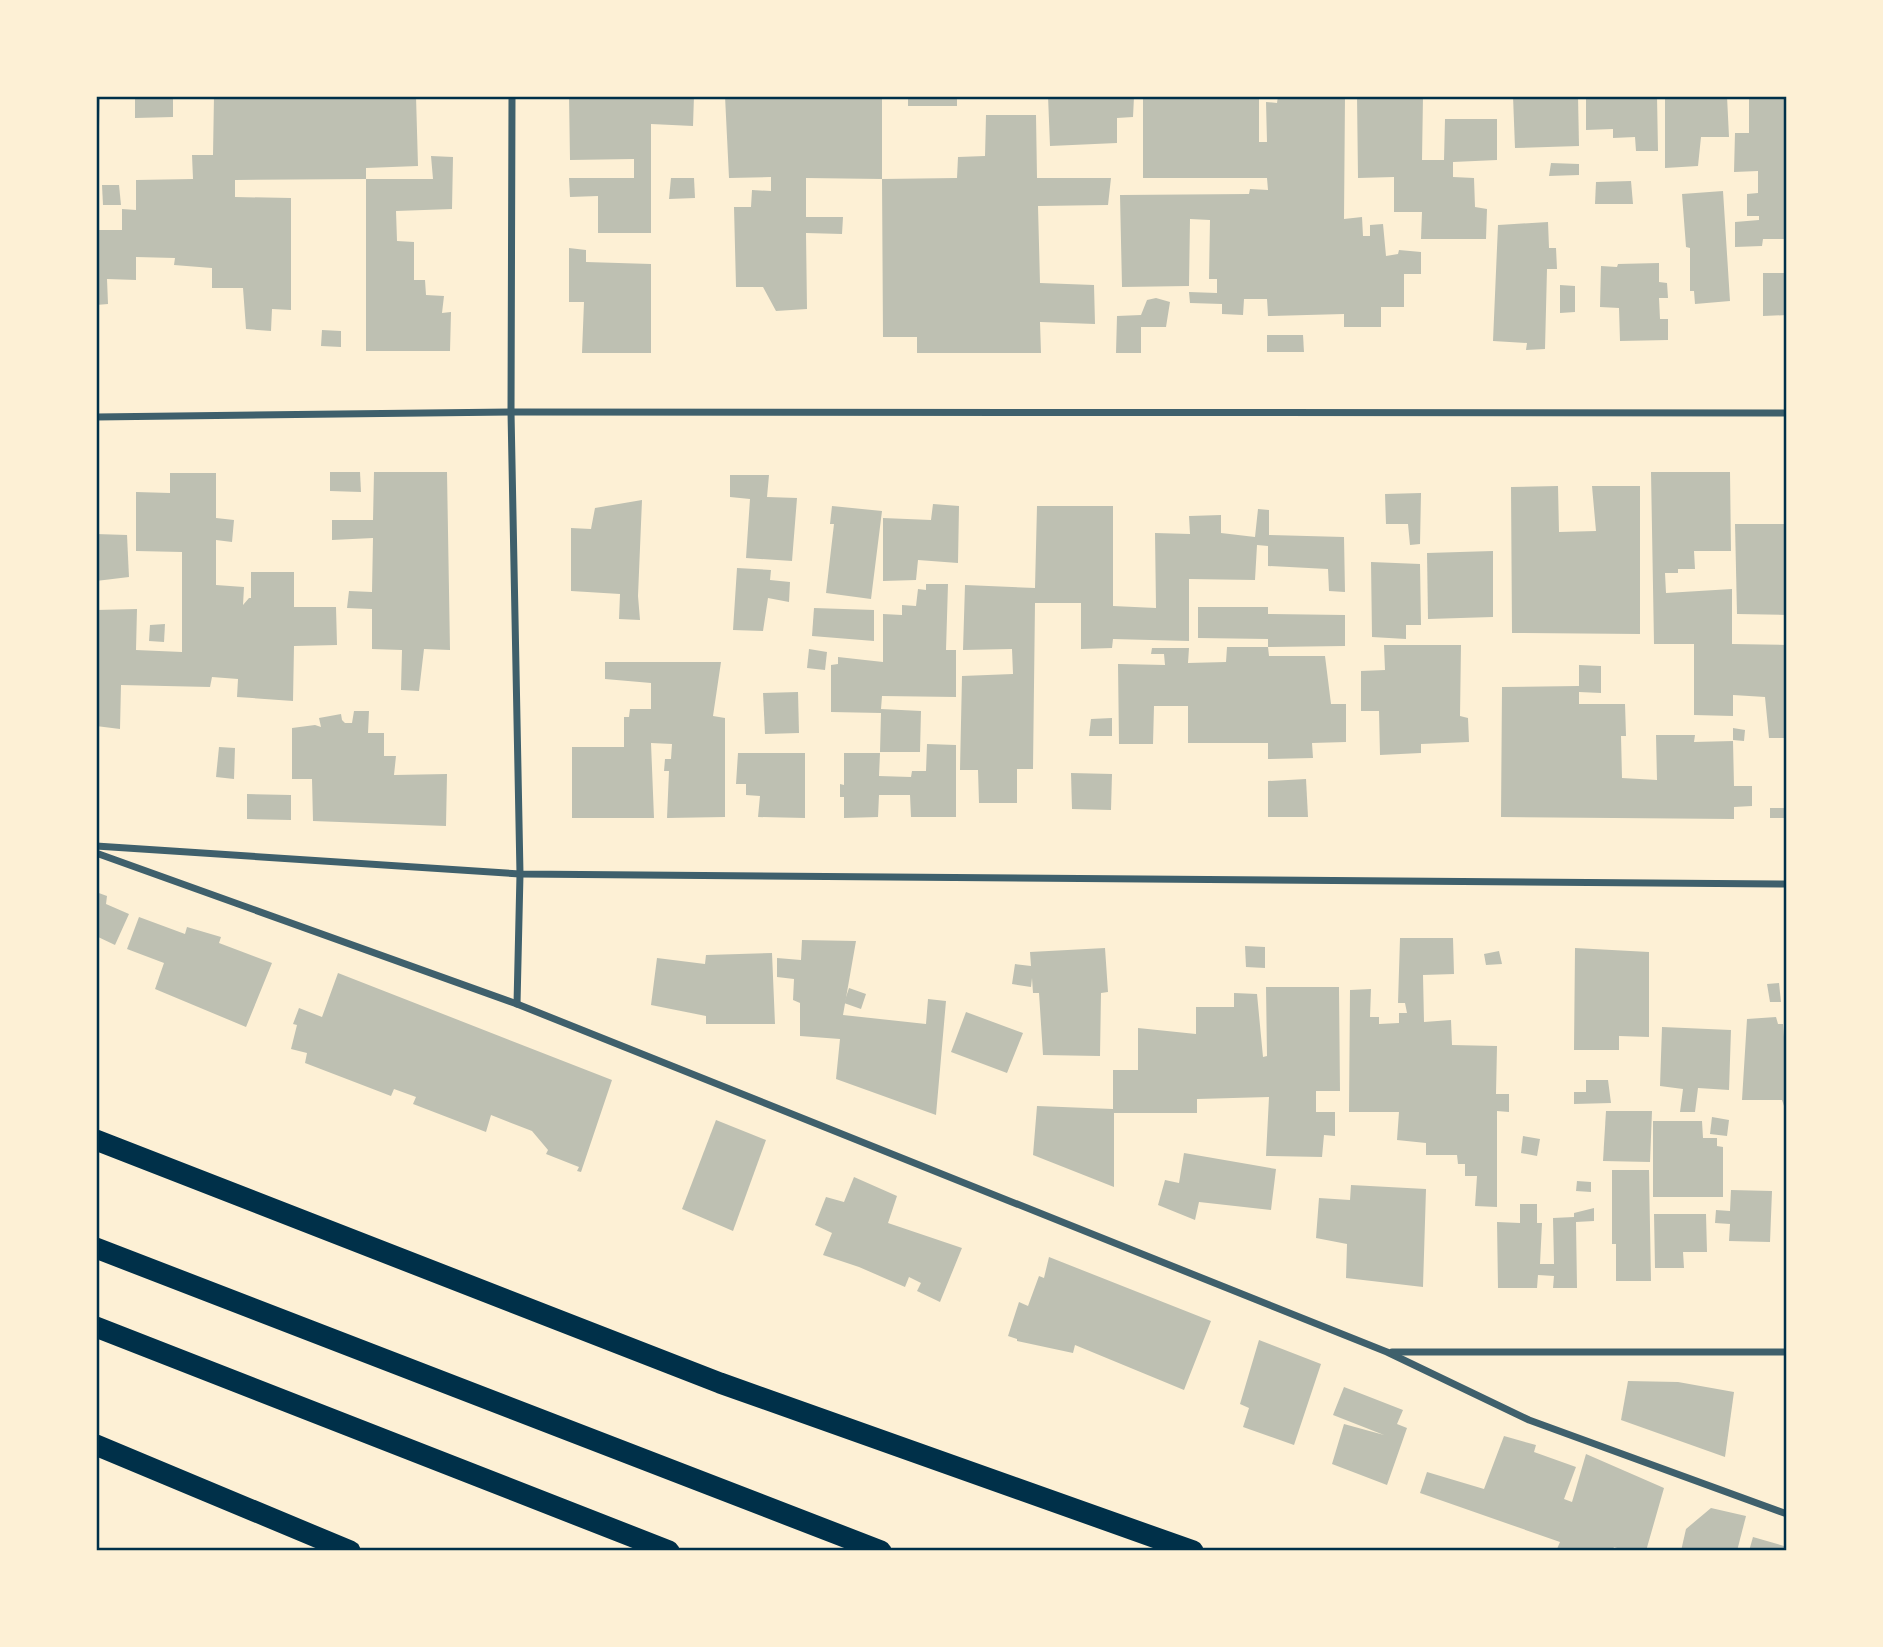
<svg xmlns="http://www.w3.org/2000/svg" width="1883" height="1647" viewBox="0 0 1883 1647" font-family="Roboto,sans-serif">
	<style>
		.building { fill: #bec0b2 }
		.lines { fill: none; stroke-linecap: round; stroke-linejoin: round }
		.minor { stroke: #3f606c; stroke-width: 7 }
		.motorway { stroke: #003049; stroke-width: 21 }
		.neatline { fill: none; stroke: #003049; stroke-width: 2.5 }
	</style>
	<rect width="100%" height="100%" fill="#fdf0d5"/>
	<g class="building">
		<path d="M96 96H100L99 126H96Z"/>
		<path d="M135 96H173V117L135 118Z"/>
		<path d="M214 96H416L418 166 366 168V179L235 180V197L291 198V310L272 309 271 331 246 329 243 288H212V268L174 265 175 258 136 257V280L107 279 108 304 96 305V230H122V209L136 210V180L193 179 192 155H213Z"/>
		<path d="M569 96H694L693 126 651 124V233H598V196L570 197 569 178H634V159L570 160Z"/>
		<path d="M725 96H882V179L806 178V217H843L842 234 806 233 807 309 776 311 763 287H736L734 207H751L752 190 771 191V177L729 178Z"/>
		<path d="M908 96H964V98L957 99V106H908Z"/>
		<path d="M1048 96 1134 97 1133 117 1117 118V143L1050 146Z"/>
		<path d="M1190 96H1259V142H1267L1266 102 1277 103 1278 96H1345L1344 219 1362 217 1363 236H1370V225L1383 224 1386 256 1398 254 1399 250 1421 252V274H1404V307H1381V327H1344V314L1268 316 1267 299H1244L1243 315 1222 314V304L1190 303 1189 292 1217 293V279H1209L1210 220 1190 219 1189 286 1122 287 1120 195 1249 194 1250 189 1268 190 1267 178H1143V98H1190Z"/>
		<path d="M1357 96H1423L1422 160H1444L1445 119H1497V160L1453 162V177L1474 178 1475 207 1487 209 1486 239H1421L1422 212H1394V177L1358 178Z"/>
		<path d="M1513 96H1578L1579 146 1515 148Z"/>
		<path d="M1586 96H1657L1658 151H1636L1635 137 1613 138V129L1586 130Z"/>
		<path d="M1665 96H1727L1729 137H1701L1698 166 1665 168Z"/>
		<path d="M1749 96H1787V239H1763L1762 246 1735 247V222L1759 220V216H1747V194L1758 193V171L1734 172 1735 133H1749Z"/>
		<path d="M986 115H1036L1037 178H1111L1108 205 1038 206 1040 283 1094 285 1095 324 1040 322 1041 353H917V337H883L882 179 957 178 958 157 985 156Z"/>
		<path d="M431 156 453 157 452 209 396 211 397 241 414 242V280H425L426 295 444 296 442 313 451 312 450 351H366V179H433Z"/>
		<path d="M1551 163 1579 164V175L1549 176Z"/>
		<path d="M671 178H694L695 198 669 199Z"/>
		<path d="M1631 181 1633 204H1595L1596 182Z"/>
		<path d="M102 185H119L121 205H103Z"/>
		<path d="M1723 191 1730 301 1695 304 1694 291H1690V248L1686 247 1682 194Z"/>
		<path d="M1548 222 1549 248H1556L1557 269H1547L1545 349 1526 350 1527 343 1493 341 1498 225Z"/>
		<path d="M569 248 586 250V262L651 264V353H582L584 302H569Z"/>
		<path d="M1659 263V282L1667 283 1668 298H1659L1660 319H1668V340L1620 341 1619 308 1600 307 1601 266 1617 267 1618 264Z"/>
		<path d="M1763 273H1787V315L1763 316Z"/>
		<path d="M1560 285 1575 286V312L1560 313Z"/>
		<path d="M1156 298 1170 302 1166 327H1141V353H1116L1117 316 1141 315 1147 300Z"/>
		<path d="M322 330 341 331V347L321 346Z"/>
		<path d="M1267 335H1303L1304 352H1267Z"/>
		<path d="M330 472H360L361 492 330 491Z"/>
		<path d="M374 472H447L450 650 424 649 419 691 401 690 402 650 372 649V609L347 608 349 591 372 592 373 538 332 540V520H373Z"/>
		<path d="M1651 472H1730L1731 551H1694L1695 569H1678V573H1665L1666 593 1732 589V644L1787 645V738H1769L1765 697 1733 695V716L1694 715V644H1654Z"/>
		<path d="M170 473H216V518L234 520 232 542 216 540V585L244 587 243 605 249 598H251V572H294V607H336L337 645 294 646 293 701 237 697 238 679 212 677 210 687 121 685 120 729 96 726V610L137 609 136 650 182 652V552L136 551V492L170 493Z"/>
		<path d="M730 475H769L767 497 797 498 792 561 746 558 750 499 730 497Z"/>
		<path d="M1558 486 1559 532 1596 531 1592 486H1640V634L1512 633 1511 487Z"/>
		<path d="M1421 493 1420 544 1410 545 1408 524H1386L1385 494Z"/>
		<path d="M642 500 638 596 640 620 619 619 620 594 571 591V528L591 529 595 508Z"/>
		<path d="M933 504 959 506 958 563 918 560 916 580 883 581V518L931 520Z"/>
		<path d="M832 506 882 511 871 599 826 593 834 524H830Z"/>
		<path d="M1037 506H1113V606L1156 608 1155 533 1190 534 1189 516 1221 515V533L1255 537 1258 509 1269 510V535L1344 537 1345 592 1329 591 1328 569 1268 566V546L1257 545 1255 580 1189 579V641L1113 639 1112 648 1081 649V603H1035L1033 769H1017V803H979L978 770H960L962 676 1013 674 1012 649 963 650 965 585 1035 588Z"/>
		<path d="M1735 524H1787V615L1737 614Z"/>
		<path d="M96 534 127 535 129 577 96 581Z"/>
		<path d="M1493 551V617L1428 619 1427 553Z"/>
		<path d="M1371 562 1420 564 1421 625H1406V639L1372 637Z"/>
		<path d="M737 568 771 570 770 580 790 582 789 602 768 598 763 631 733 630Z"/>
		<path d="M926 584H948L946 650H956V697L882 696 881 709 921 711 920 752H880L881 713 831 712V665L838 664V657L883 662V614L902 615V605L916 606 918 589 926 590Z"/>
		<path d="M1198 607H1268V614L1345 615V646L1268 647V639L1198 638Z"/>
		<path d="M814 608 874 610V641L812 636Z"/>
		<path d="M165 624 164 642 149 641 150 625Z"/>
		<path d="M1384 645H1461L1460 716 1468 718 1469 742 1421 744V753L1380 755 1379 711H1361V671L1385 670Z"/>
		<path d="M1227 647H1268L1269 656H1325L1331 704H1346V742L1312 743 1313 758 1268 759V743H1188V706H1154L1153 744H1119L1118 664 1165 665 1164 654H1151L1152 648H1189L1188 663 1226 662Z"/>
		<path d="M809 649 827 652 825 670 807 668Z"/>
		<path d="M605 662H721L713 716 725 718V817L667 818 669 771H664L665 759H671L672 744 651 743 654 818H572V747H624V717H629L630 709H651V683L605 679Z"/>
		<path d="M1579 665 1601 666V693L1579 692V704H1625L1626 736H1621L1622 778 1657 780 1656 735H1695L1694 742 1733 741 1734 786H1752V806L1734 807V819L1501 817 1502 687 1579 686Z"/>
		<path d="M798 692 799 733 765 734 763 693Z"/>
		<path d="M354 711H369L368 733H384V756H396L394 775 447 774 446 826 313 821 312 779H292V728L315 725 321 727 319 718 341 714 342 720 345 723H352Z"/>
		<path d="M1112 718V736H1089L1091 719Z"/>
		<path d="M1733 728 1745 730 1744 741 1733 740Z"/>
		<path d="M927 744 956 745V817H911L910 795H879L878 817 844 818V797H840V784L844 785V753H880L879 776 911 777 912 771H926Z"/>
		<path d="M219 747 235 748 234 779 216 777Z"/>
		<path d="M738 753H805V818L758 817 760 796 746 795V784H736Z"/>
		<path d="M1071 773 1112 774 1111 810 1072 809Z"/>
		<path d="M1306 779 1308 817H1268V781Z"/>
		<path d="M247 794 291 795V820L247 819Z"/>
		<path d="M1770 808H1786L1787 818H1770Z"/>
		<path d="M96 892 107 896 106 904 129 914 115 945 96 936Z"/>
		<path d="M139 917 185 934 187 927 221 937 219 943 272 963 246 1027 155 989 164 963 127 949Z"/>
		<path d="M1400 938H1453L1454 974 1423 975 1424 1022 1451 1020 1452 1045 1497 1046 1496 1094H1509V1112L1497 1111V1207L1475 1206 1477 1176H1465V1164H1458L1457 1155H1426V1143L1397 1140 1399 1112H1349L1350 990 1371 989 1370 1017H1379V1024L1399 1023V1013H1407L1405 1003H1398Z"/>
		<path d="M802 940 856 941 843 1015 926 1024 928 999 946 1001 936 1115 836 1079 840 1039 800 1036V1003L793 1000 794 979 777 977V958L801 960Z"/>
		<path d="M1245 946 1265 947V968L1246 967Z"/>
		<path d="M1105 948 1108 992 1101 993 1100 1056 1043 1055 1039 993H1033L1032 978 1031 987 1012 984 1015 964 1031 966 1030 952Z"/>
		<path d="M1575 948 1649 952V1037L1619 1036V1050H1574Z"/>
		<path d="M1499 951 1502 964 1486 965 1484 954Z"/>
		<path d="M772 953 775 1024H706V1016L651 1005 657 958 705 964 706 955Z"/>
		<path d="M338 973 612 1080 581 1172 577 1171 579 1167 546 1154 548 1150 532 1131 491 1115 486 1132 413 1104 416 1097 394 1089 391 1096 305 1063 307 1053 291 1049 297 1025 293 1024 299 1008 322 1017Z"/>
		<path d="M1779 983 1781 1002H1770L1767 984Z"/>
		<path d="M1266 987H1339L1340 1091H1316V1112H1335V1136L1324 1135 1322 1157 1266 1156 1269 1097 1197 1099V1113H1114V1187L1033 1155 1037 1106 1113 1109V1070H1138V1028L1196 1034V1007H1234V993L1257 994 1263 1057 1267 1056Z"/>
		<path d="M849 988 866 994 861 1009 844 1003Z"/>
		<path d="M966 1012 1023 1033 1007 1073 951 1052Z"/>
		<path d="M1776 1017 1778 1024H1783L1784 1037H1787V1106H1784L1782 1100H1742L1747 1019Z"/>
		<path d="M1662 1027 1731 1030 1729 1090 1698 1088 1695 1112H1680L1683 1089 1660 1086Z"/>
		<path d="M1586 1080H1608L1611 1103 1574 1104V1092H1586Z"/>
		<path d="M1606 1111H1652L1650 1162 1603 1161Z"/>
		<path d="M1712 1117 1729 1120 1727 1136 1710 1134Z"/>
		<path d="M716 1120 766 1140 733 1231 682 1209Z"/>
		<path d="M1653 1121H1702L1703 1138H1717V1146L1723 1147V1197H1653Z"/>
		<path d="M1523 1136 1540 1139 1537 1156 1521 1153Z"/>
		<path d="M1184 1153 1276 1169 1271 1210 1199 1202 1195 1220 1158 1205 1165 1180 1179 1183Z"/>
		<path d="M1612 1170H1649L1651 1281H1616V1244H1612Z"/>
		<path d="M854 1177 897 1196 888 1223 962 1248 940 1302 917 1291 921 1283 909 1277 905 1287 859 1267 823 1255 832 1233 815 1225 826 1197 844 1202Z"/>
		<path d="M1577 1181 1591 1182V1192L1576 1191Z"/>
		<path d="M1351 1185 1426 1189 1423 1287 1346 1278 1347 1244 1316 1238 1319 1198 1350 1200Z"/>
		<path d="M1731 1190 1772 1191 1770 1242 1729 1241 1730 1224 1715 1223 1716 1210 1730 1211Z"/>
		<path d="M1520 1204H1537V1223H1542L1540 1264H1554L1553 1218 1574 1217V1213L1594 1208V1221L1576 1222 1577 1288H1553L1554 1276 1538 1275 1537 1288H1498L1497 1222 1520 1223Z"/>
		<path d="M1654 1214H1706L1707 1252H1683L1684 1268H1655Z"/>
		<path d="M1049 1257 1211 1321 1184 1390 1075 1345 1073 1353 1017 1341V1339L1008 1336 1019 1302 1028 1306 1039 1276 1044 1278Z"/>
		<path d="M1259 1340 1321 1364 1294 1445 1243 1427 1249 1408 1240 1404Z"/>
		<path d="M1628 1381 1678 1382 1734 1392 1725 1457 1621 1420Z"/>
		<path d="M1344 1387 1403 1410 1397 1424 1407 1428 1387 1485 1332 1464 1344 1424 1384 1435 1333 1415Z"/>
		<path d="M1504 1436 1536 1445 1534 1452 1576 1467 1564 1499 1572 1502 1586 1454 1664 1488 1646 1551H1627L1614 1547 1612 1551H1563L1557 1549 1560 1542 1420 1493 1427 1472 1484 1489Z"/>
		<path d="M1711 1508 1746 1516 1737 1551H1681L1686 1529Z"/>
		<path d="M1753 1537 1784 1546V1551H1749Z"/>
	</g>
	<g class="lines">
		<g class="minor">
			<path d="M512 96 511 412 520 874 517 1004"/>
			<path d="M96 417 511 412 1787 413"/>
			<path d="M96 846 520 874 1787 884"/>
			<path d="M96 853 517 1004 1387 1352 1529 1420 1787 1514"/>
			<path d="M1392 1352H1787"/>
		</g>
		<g class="motorway">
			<path d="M96 1140 720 1383 1193 1551"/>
			<path d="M96 1248 881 1551"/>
			<path d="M96 1327 669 1551"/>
			<path d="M96 1445 350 1551"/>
		</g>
	</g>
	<rect width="1883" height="1647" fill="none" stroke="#fdf0d5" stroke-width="196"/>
	<rect x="98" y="98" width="1687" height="1451" class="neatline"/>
</svg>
